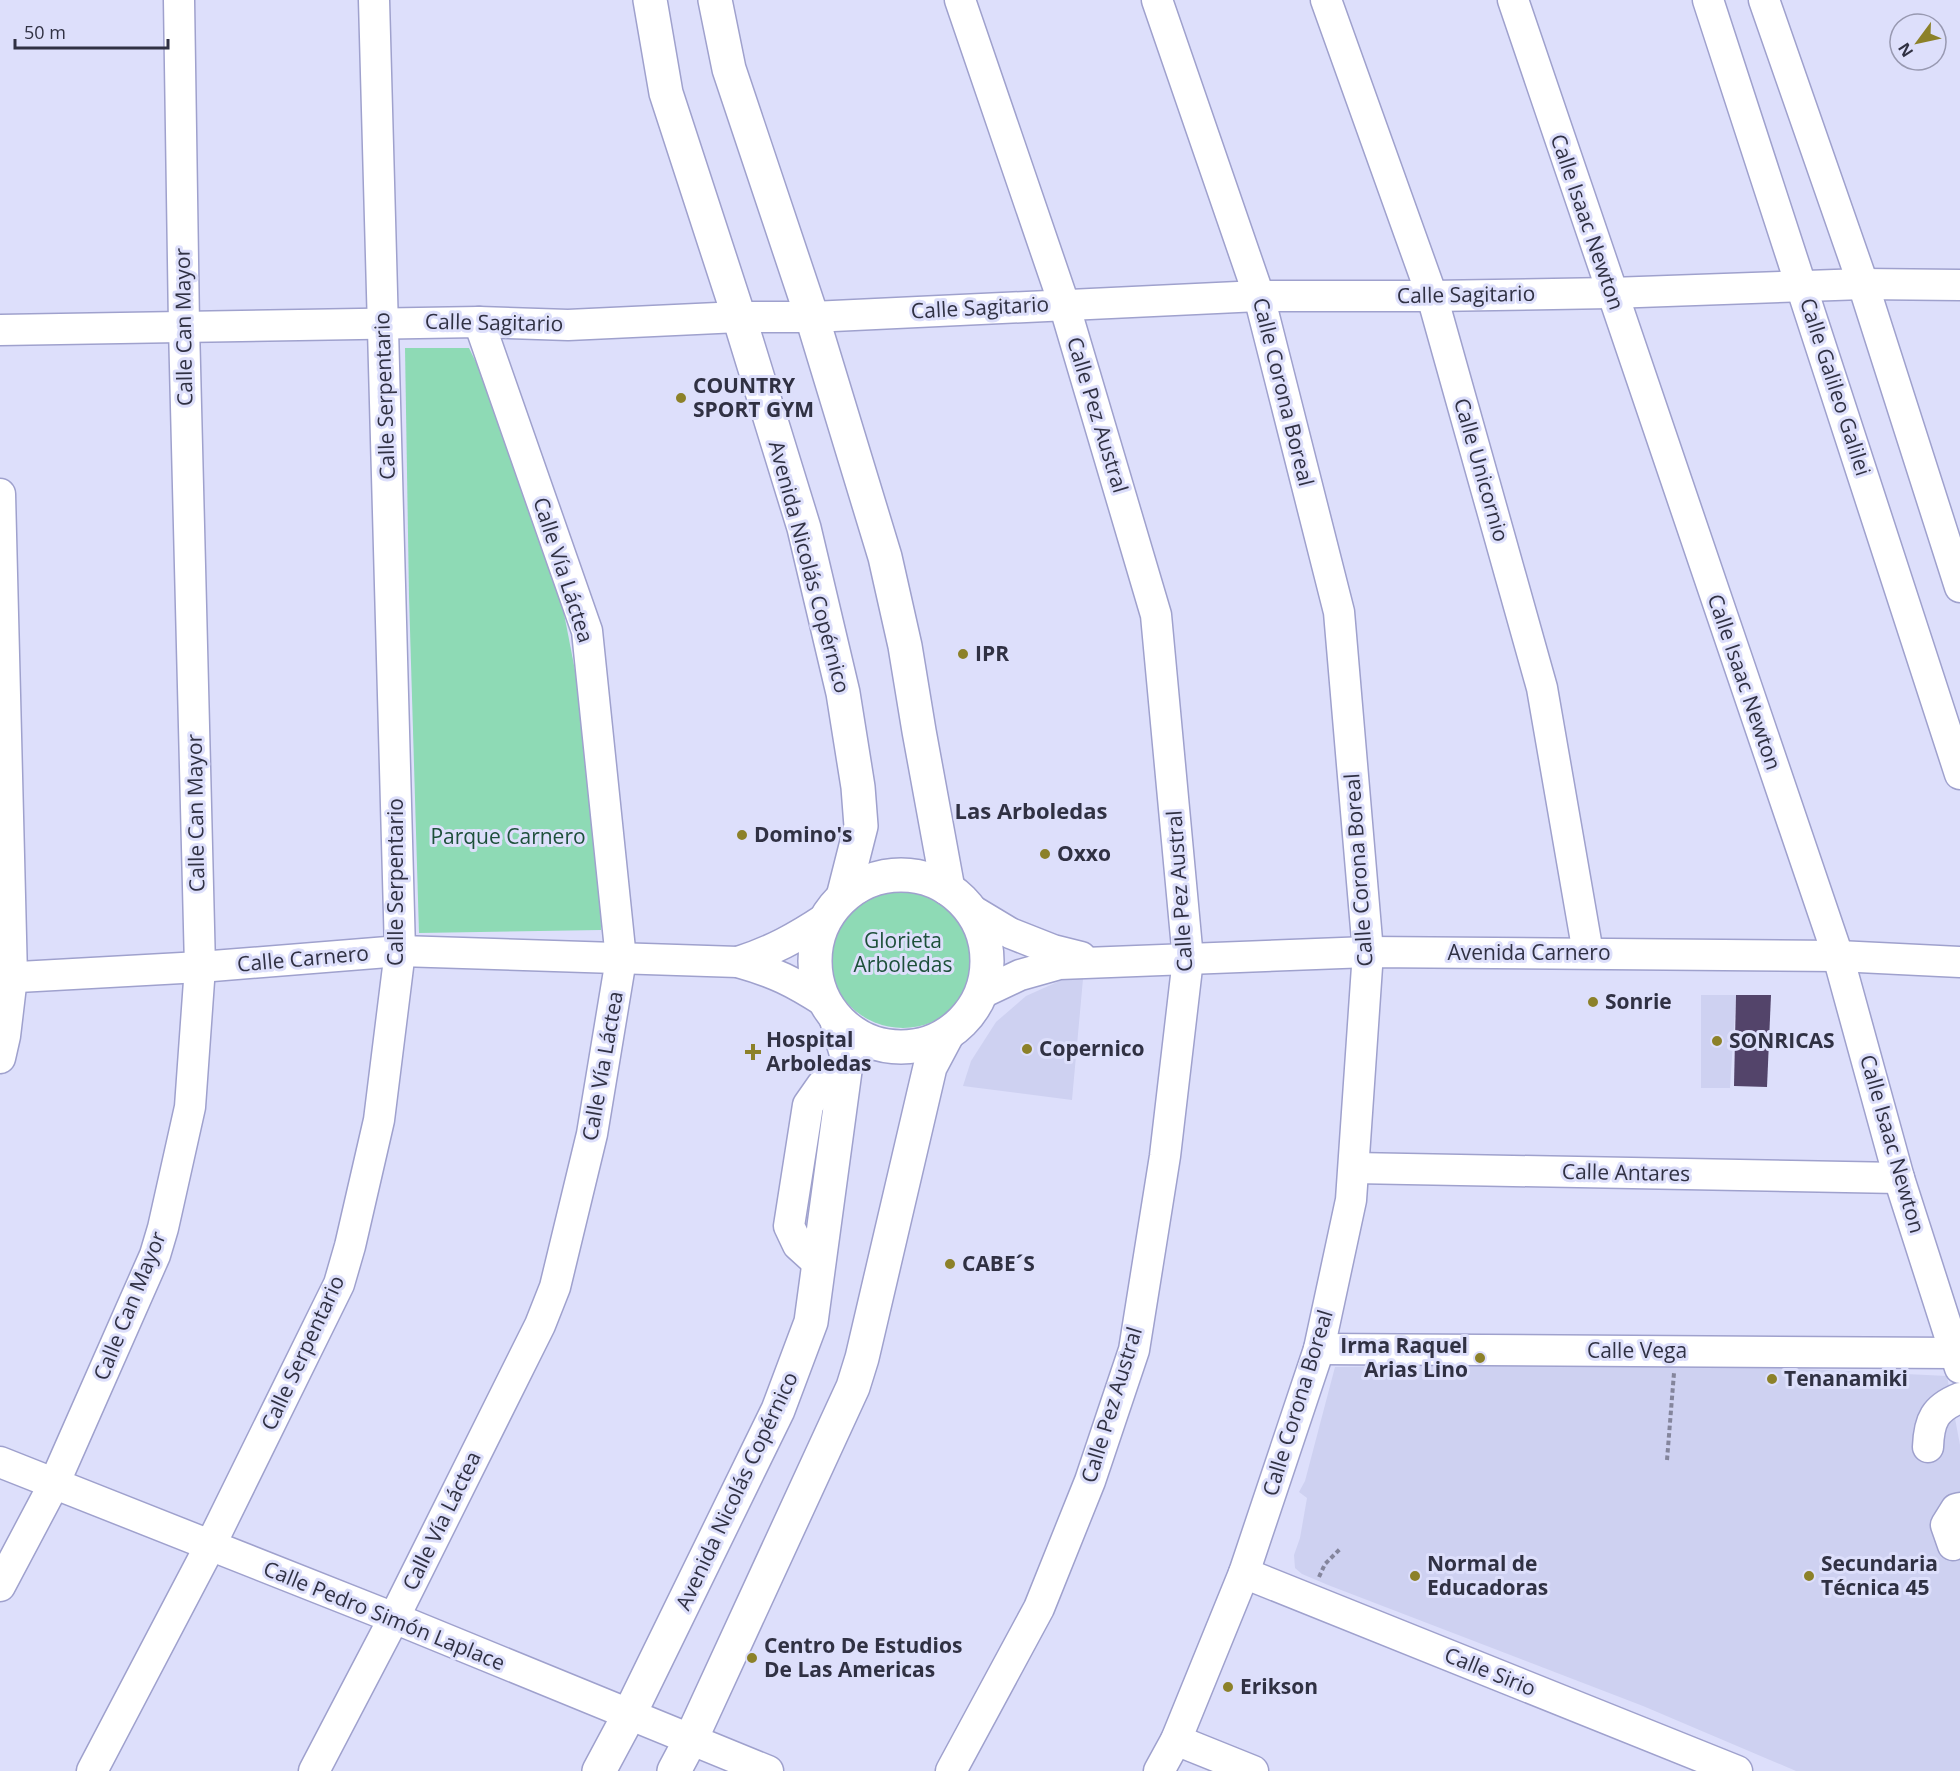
<svg xmlns="http://www.w3.org/2000/svg" width="1960" height="1771" viewBox="0 0 1960 1771" font-family="'Open Sans',sans-serif">
	<style>
		.built { fill: #ced1f1 }
		.green { fill: #8edab5 }
		.building { fill: #53446a }
		.lines { fill: none; stroke-linecap: round; stroke-linejoin: round }
		.minor-casing { stroke: #9fa1cd; stroke-width: 33 }
		.major-casing { stroke: #9fa1cd; stroke-width: 36 }
		.path { stroke: #84859c; stroke-width: 4; stroke-dasharray: 4.5 3; stroke-linecap: butt }
		.minor { stroke: #fff; stroke-width: 30 }
		.major { stroke: #fff; stroke-width: 33 }
		.poi-dot { fill: #8c8129; stroke: #dddffb; stroke-width: 2 }
		.labels { text-anchor: middle; stroke-width: 6; stroke-linejoin: round; paint-order: stroke }
		.street-label { font-size: 21px; fill: #303143; stroke: #dddffb }
		.poi-label { font-size: 21px; font-weight: bold; fill: #303143; stroke: #dddffb; text-anchor: start }
		.park-label { font-size: 21px; fill: #1d503a; stroke: #dddffb }
		.neighbourhood-label { font-size: 22px; font-weight: bold; fill: #303143; stroke: #dddffb }
	</style>
	<rect width="100%" height="100%" fill="#dddffb"/>
	<g class="built">
		<path d="M1064 979H1083L1072 1100 963 1086 971 1061 996 1022 1026 996Z"/>
		<path d="M1701 995H1736L1730 1088H1701Z"/>
		<path d="M1681 1363 1947 1376 1960 1445V1771H1796L1643 1706 1328 1585 1302 1574 1295 1568 1294 1555 1300 1538 1307 1498 1299 1492 1305 1481 1335 1367Z"/>
	</g>
	<g class="green">
		<path d="M405 348H469L507 425 561 598 584 717 599 813 601 930 419 933 409 596Z"/>
		<circle cx="903" cy="953" r="75"/>
	</g>
	<path class="building" d="M1736 995H1771L1767 1087 1734 1086Z"/>
	<g class="lines">
		<g class="minor-casing">
			<g id="minor">
				<path d="M1157 0 1259 296 1339 612 1368 952 1351 1200 1319 1349 1244 1573 1176 1740 1159 1771"/>
				<path d="M1326 0 1432 296 1542 688 1588 953"/>
				<path d="M1513 0 1838 956 1899 1178 1960 1368"/>
				<path d="M1708 0 1960 774"/>
				<path d="M1764 0 1863 284 1960 587"/>
				<path d="M0 330 479 322 568 325 739 317H812L1259 296H1432L1611 293 1863 284 1960 285"/>
				<path d="M0 494 12 977 5 1036 0 1058"/>
				<path d="M970 909 1010 933 1053 950 1081 957"/>
				<path d="M738 962C772 951 796 938 826 918"/>
				<path d="M0 978 200 967 400 951 738 962C774 972 794 982 825 1002"/>
				<path d="M982 993 1020 975 1059 964 1368 952 1838 956 1960 962"/>
				<path d="M1354 1168 1899 1178"/>
				<path d="M819 1264 798 1245 789 1226 808 1105 822 1085 845 1073"/>
				<path d="M1319 1349 1956 1353"/>
				<path d="M1928 1447C1929 1420 1935 1408 1960 1398"/>
				<path d="M0 1462 394 1618 768 1771"/>
				<path d="M1953 1545 1946 1525 1956 1509 1960 1508"/>
				<path d="M1244 1573 1737 1771"/>
				<path d="M0 1586 54 1484 155 1255 163 1228 190 1107 200 967 184 326 179 0"/>
				<path d="M1176 1740 1253 1771"/>
				<path d="M92 1771 210 1546 339 1284 350 1246 379 1120 400 951 374 0"/>
				<path d="M314 1771 394 1618 540 1325 555 1287 592 1134 621 959 587 631 479 322"/>
				<path d="M951 1771 1039 1608 1090 1481 1134 1350 1165 1156 1188 959 1156 615 1064 304 960 0"/>
			</g>
		</g>
		<g class="major-casing">
			<g id="major">
				<path d="M650 0 666 93 739 317 804 528 843 693 858 787 861 826 843 897"/>
				<path d="M715 0 729 69 812 317 885 557 905 646 919 731 948 889"/>
				<circle cx="901" cy="961" r="86"/>
				<path d="M599 1771 629 1715 778 1410 811 1322 847 1056 836 1018"/>
				<path d="M674 1771 691 1739 853 1387 862 1358 930 1067 947 1035"/>
			</g>
		</g>
		<g class="path">
			<path d="M1667 1460 1674 1373"/>
			<path d="M1319 1577 1325 1564 1341 1548"/>
		</g>
		<use href="#minor" class="minor"/>
		<use href="#major" class="major"/>
	</g>
	<g class="poi-dot">
		<circle cx="681" cy="398" r="6"/>
		<circle cx="963" cy="654" r="6"/>
		<circle cx="742" cy="835" r="6"/>
		<circle cx="1045" cy="854" r="6"/>
		<circle cx="1593" cy="1002" r="6"/>
		<circle cx="1717" cy="1041" r="6"/>
		<circle cx="1027" cy="1049" r="6"/>
		<path d="M750 1043h6v6h6v6h-6v6h-6v-6h-6v-6h6z"/>
		<circle cx="950" cy="1264" r="6"/>
		<circle cx="1480" cy="1358" r="6"/>
		<circle cx="1772" cy="1379" r="6"/>
		<circle cx="1415" cy="1576" r="6"/>
		<circle cx="1809" cy="1576" r="6"/>
		<circle cx="752" cy="1658" r="6"/>
		<circle cx="1228" cy="1687" r="6"/>
	</g>
	<g class="labels">
		<g class="street-label">
			<text transform="translate(1587 222) rotate(71)" y="7">Calle Isaac Newton</text>
			<text transform="translate(1466 295) rotate(-1)" y="7">Calle Sagitario</text>
			<text transform="translate(980 308) rotate(-3)" y="7">Calle Sagitario</text>
			<text transform="translate(494 323) rotate(1)" y="7">Calle Sagitario</text>
			<text transform="translate(184 327) rotate(-91)" y="7">Calle Can Mayor</text>
			<text transform="translate(1835 387) rotate(72)" y="7">Calle Galileo Galilei</text>
			<text transform="translate(1283 392) rotate(76)" y="7">Calle Corona Boreal</text>
			<text transform="translate(385 396) rotate(-92)" y="7">Calle Serpentario</text>
			<text transform="translate(1097 415) rotate(73)" y="7">Calle Pez Austral</text>
			<text transform="translate(1481 470) rotate(74)" y="7">Calle Unicornio</text>
			<text transform="translate(809 567) rotate(75)" y="7">Avenida Nicolás Copérnico</text>
			<text transform="translate(563 570) rotate(72)" y="7">Calle Vía Láctea</text>
			<text transform="translate(1744 682) rotate(71)" y="7">Calle Isaac Newton</text>
			<text transform="translate(196 813) rotate(-91)" y="7">Calle Can Mayor</text>
			<text transform="translate(1359 870) rotate(-94)" y="7">Calle Corona Boreal</text>
			<text transform="translate(396 882) rotate(-90)" y="7">Calle Serpentario</text>
			<text transform="translate(1180 891) rotate(-94)" y="7">Calle Pez Austral</text>
			<text x="1529" y="960">Avenida Carnero</text>
			<text transform="translate(303 959) rotate(-5)" y="7">Calle Carnero</text>
			<text transform="translate(603 1066) rotate(-80)" y="7">Calle Vía Láctea</text>
			<text transform="translate(1892 1144) rotate(74)" y="7">Calle Isaac Newton</text>
			<text transform="translate(1626 1173) rotate(1)" y="7">Calle Antares</text>
			<text transform="translate(130 1306) rotate(-68)" y="7">Calle Can Mayor</text>
			<text x="1637" y="1358">Calle Vega</text>
			<text transform="translate(303 1353) rotate(-65)" y="7">Calle Serpentario</text>
			<text transform="translate(1298 1403) rotate(-73)" y="7">Calle Corona Boreal</text>
			<text transform="translate(1112 1405) rotate(-73)" y="7">Calle Pez Austral</text>
			<text transform="translate(737 1491) rotate(-65)" y="7">Avenida Nicolás Copérnico</text>
			<text transform="translate(442 1521) rotate(-64)" y="7">Calle Vía Láctea</text>
			<text transform="translate(384 1616) rotate(22)" y="7">Calle Pedro Simón Laplace</text>
			<text transform="translate(1490 1672) rotate(22)" y="7">Calle Sirio</text>
		</g>
		<g class="poi-label">
			<text x="693" y="393">COUNTRY<tspan x="693" dy="24">SPORT GYM</tspan></text>
			<text x="975" y="661">IPR</text>
			<text x="754" y="842">Domino's</text>
			<text x="1057" y="861">Oxxo</text>
			<text x="1605" y="1009">Sonrie</text>
			<text x="766" y="1047">Hospital<tspan x="766" dy="24">Arboledas</tspan></text>
			<text x="1729" y="1048">SONRICAS</text>
			<text x="1039" y="1056">Copernico</text>
			<text x="962" y="1271">CABE´S</text>
			<text x="1468" y="1353" text-anchor="end">Irma Raquel<tspan x="1468" dy="24">Arias Lino</tspan></text>
			<text x="1784" y="1386">Tenanamiki</text>
			<text x="1427" y="1571">Normal de<tspan x="1427" dy="24">Educadoras</tspan></text>
			<text x="1821" y="1571">Secundaria<tspan x="1821" dy="24">Técnica 45</tspan></text>
			<text x="764" y="1653">Centro De Estudios<tspan x="764" dy="24">De Las Americas</tspan></text>
			<text x="1240" y="1694">Erikson</text>
		</g>
		<g class="park-label">
			<text x="508" y="844">Parque Carnero</text>
			<text x="903" y="948">Glorieta<tspan x="903" dy="24">Arboledas</tspan></text>
		</g>
		<g class="neighbourhood-label">
			<text x="1031" y="819">Las Arboledas</text>
		</g>
	</g>
	<g transform="translate(1918 42) rotate(237)"><circle r="28" fill="#dddffb" stroke="#9899b1" stroke-width="1.5"/>
	<path d="M0-4.5L10 22L0 15L-10 22Z" fill="#8c8129"/>
	<text y="-9" font-size="16" font-weight="bold" text-anchor="middle" fill="#303143">N</text>
	</g>
	<path d="M15 39v9h153v-9" fill="none" stroke="#303143" stroke-width="3"/>
	<text x="24" y="39" font-size="18" fill="#303143" stroke="#dddffb" stroke-width="4.5" paint-order="stroke">50 m</text>
</svg>
